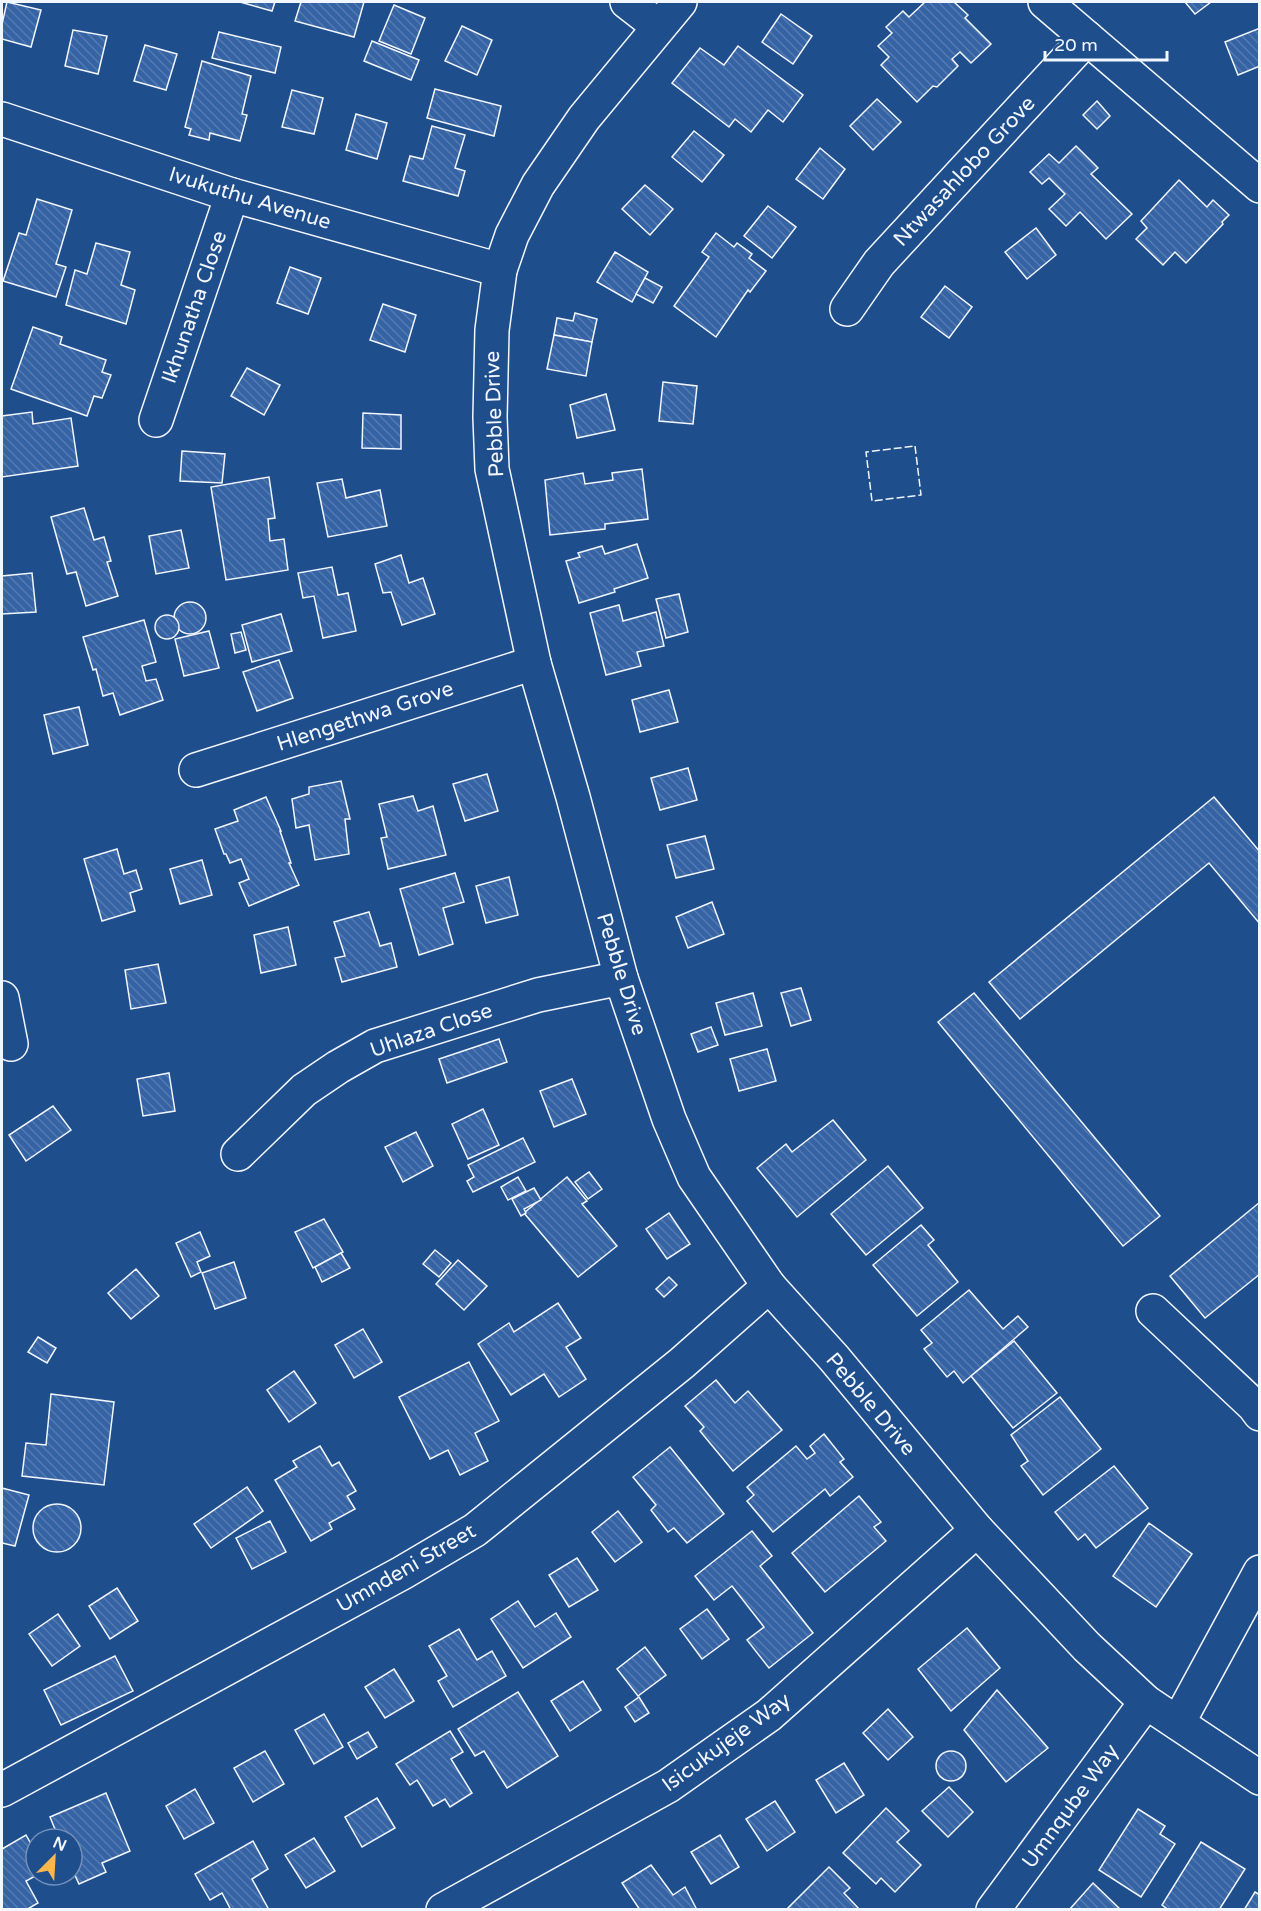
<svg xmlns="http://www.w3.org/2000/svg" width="1261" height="1911" viewBox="0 0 1261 1911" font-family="'Varela Round',sans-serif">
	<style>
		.building { fill: url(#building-back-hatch); stroke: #f2f6ff; stroke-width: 1.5 }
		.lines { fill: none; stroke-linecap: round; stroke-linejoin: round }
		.minor-casing { stroke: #f2f6ff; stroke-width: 36 }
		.minor { stroke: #1f4e8c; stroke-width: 33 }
		.fence { stroke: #f2f6ff; stroke-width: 1.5; stroke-dasharray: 8 3; stroke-linecap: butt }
		.labels { text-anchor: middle; stroke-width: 4.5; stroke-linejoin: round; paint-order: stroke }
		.street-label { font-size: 21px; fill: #f2f6ff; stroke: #1f4e8c }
	</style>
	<defs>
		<pattern id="building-back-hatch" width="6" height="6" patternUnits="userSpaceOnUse" patternTransform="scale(1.5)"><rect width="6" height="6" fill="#3563a3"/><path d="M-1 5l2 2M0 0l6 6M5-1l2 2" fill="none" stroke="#537ab1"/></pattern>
	</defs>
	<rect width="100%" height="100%" fill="#1f4e8c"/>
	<g class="building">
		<path d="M7 2 41 10 31 47 2 39V24Z"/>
		<path d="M240 2H275L272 11Z"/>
		<path d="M301 2H364L354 37 295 21Z"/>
		<path d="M925 2H954L968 15 965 18 991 44 971 63 960 52 952 59 958 66 937 87 933 86 917 102 881 65 889 57 878 46 892 33 886 27 903 11 909 17Z"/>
		<path d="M1185 2H1211L1195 14Z"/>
		<path d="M394 5 425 18 411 54 379 41Z"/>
		<path d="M781 14 812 36 793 64 762 42Z"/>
		<path d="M462 26 492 40 477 75 445 61Z"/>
		<path d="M1260 28V66L1238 75 1225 42Z"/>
		<path d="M73 30 107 36 98 74 65 66Z"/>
		<path d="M219 32 281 47 275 73 212 58Z"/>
		<path d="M372 41 419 60 411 80 364 61Z"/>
		<path d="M145 45 177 54 166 90 134 81Z"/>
		<path d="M738 46 803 95 783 122 768 110 751 132 735 119 729 127 672 83 700 48 724 65Z"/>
		<path d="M202 61 251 76 242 114 247 115 240 141 210 133 209 140 189 135 191 129 185 127Z"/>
		<path d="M435 89 501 106 494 136 427 118Z"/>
		<path d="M292 90 323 98 314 134 282 127Z"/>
		<path d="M877 99 901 122 873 150 850 126Z"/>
		<path d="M1097 101 1110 116 1097 129 1083 115Z"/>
		<path d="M356 114 387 123 377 159 346 150Z"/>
		<path d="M432 126 465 135 455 168 465 171 458 196 403 181 410 156 423 159Z"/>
		<path d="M694 131 724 155 702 182 672 157Z"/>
		<path d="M1076 146 1098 168 1091 174 1132 214 1106 239 1080 212 1066 226 1049 209 1065 194 1049 178 1042 184 1030 172 1049 154 1059 163Z"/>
		<path d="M820 148 845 169 823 199 796 179Z"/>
		<path d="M1179 180 1207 207 1213 200 1229 215 1222 222 1223 224 1186 263 1175 252 1163 265 1136 239 1147 228 1141 221Z"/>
		<path d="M645 185 673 209 650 235 622 209Z"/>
		<path d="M37 199 72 210 56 264 66 267 56 297 3 281 19 233 26 235Z"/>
		<path d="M768 206 796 227 772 258 744 236Z"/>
		<path d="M1036 228 1056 255 1027 279 1005 252Z"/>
		<path d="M716 233 734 247 737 243 752 254 749 258 766 271 750 292 748 290 716 337 674 306 709 257 702 252Z"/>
		<path d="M96 243 130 252 121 285 135 290 126 324 66 305 75 270 87 274Z"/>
		<path d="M615 252 648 272 632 302 597 282Z"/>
		<path d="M290 267 321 278 308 314 277 303Z"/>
		<path d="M645 278 662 287 653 303 636 294Z"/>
		<path d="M945 286 972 307 949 338 921 317Z"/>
		<path d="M383 304 416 315 405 352 370 340Z"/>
		<path d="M575 313 597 319 592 342 554 335 557 318 573 321Z"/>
		<path d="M33 327 62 337 60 344 106 360 102 372 111 375 102 398 94 396 87 416 11 389Z"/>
		<path d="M554 335 592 342 586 376 547 369Z"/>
		<path d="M247 368 280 385 264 415 231 396Z"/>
		<path d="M663 382 697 386 693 424 659 421Z"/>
		<path d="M606 394 615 430 577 438 570 405Z"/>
		<path d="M32 412 33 424 71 418 78 466 2 477V416Z"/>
		<path d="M363 413 401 415V449L362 448Z"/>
		<path d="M182 451 225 454 222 483 180 481Z"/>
		<path d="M642 469 648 519 605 524V529L550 535 545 480 583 473 585 484 613 480 612 473Z"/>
		<path d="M269 477 275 518 268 519 270 541 284 539 288 570 226 580 211 487Z"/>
		<path d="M342 479 346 498 380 490 387 526 328 537 317 483Z"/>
		<path d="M84 508 94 540 104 537 111 561 107 562 118 596 86 606 76 572 67 574 51 517Z"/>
		<path d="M181 530 189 568 156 574 149 536Z"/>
		<path d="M637 544 648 578 614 589 615 592 579 603 566 561 580 557 578 553 602 546 605 554Z"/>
		<path d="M401 555 409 583 423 578 435 614 402 625 391 592 383 593 375 564Z"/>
		<path d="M332 567 338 595 348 593 356 631 323 638 314 596 303 598 298 573Z"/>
		<path d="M32 573 36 612 2 614V576Z"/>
		<path d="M679 594 688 632 666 638 656 599Z"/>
		<circle cx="190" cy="618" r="16"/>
		<path d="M619 605 623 621 656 612 664 646 637 652 641 666 606 675 590 613Z"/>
		<path d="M281 614 292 651 252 662 242 625Z"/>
		<circle cx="167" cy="627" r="12"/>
		<path d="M144 620 156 662 142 666 146 681 156 679 163 700 120 715 113 693 103 696 96 669 93 670 83 637Z"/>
		<path d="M209 631 219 668 184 676 175 639Z"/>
		<path d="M241 632 246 650 235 653 231 634Z"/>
		<path d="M279 660 293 698 257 711 243 672Z"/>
		<path d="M669 690 678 722 640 732 632 700Z"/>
		<path d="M79 707 88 745 53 754 44 715Z"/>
		<path d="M688 768 697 800 660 810 651 778Z"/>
		<path d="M487 774 498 811 465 821 453 784Z"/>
		<path d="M341 781 350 819H345L349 854 315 860 309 825 296 828 292 799 309 794V787Z"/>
		<path d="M413 796 418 811 433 806 446 855 388 869 381 838 387 837 379 804Z"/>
		<path d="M266 797 281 831H280L291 863H289L299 885 249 906 239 883 249 879 241 859 230 863 226 854H224L215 829 238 821 234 810Z"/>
		<path d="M1214 797 1260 852V924L1209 863 1020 1019 989 982Z"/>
		<path d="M705 836 714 869 676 878 667 845Z"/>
		<path d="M117 849 124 874 136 870 142 889 130 893 135 911 102 921 84 859Z"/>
		<path d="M202 860 212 895 180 904 170 869Z"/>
		<path d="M455 873 464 902 443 908 453 944 419 955 400 889Z"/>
		<path d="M509 877 518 915 486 923 476 886Z"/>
		<path d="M712 902 724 934 688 948 676 917Z"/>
		<path d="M369 912 380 946 391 943 397 967 342 982 335 958 345 956 334 922Z"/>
		<path d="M288 927 296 965 261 973 254 935Z"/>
		<path d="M158 964 166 1003 131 1009 125 970Z"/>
		<path d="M801 988 811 1020 791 1026 781 993Z"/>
		<path d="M753 993 762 1026 725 1035 716 1003Z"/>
		<path d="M974 993 1160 1216 1123 1246 938 1022Z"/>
		<path d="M711 1027 718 1045 698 1052 691 1034Z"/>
		<path d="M499 1039 507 1062 447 1083 439 1059Z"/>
		<path d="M767 1049 776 1081 739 1091 730 1059Z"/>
		<path d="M169 1073 175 1111 143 1116 137 1079Z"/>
		<path d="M572 1079 586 1114 554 1127 540 1091Z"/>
		<path d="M53 1106 71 1130 26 1161 9 1135Z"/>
		<path d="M483 1109 499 1145 468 1159 452 1124Z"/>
		<path d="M833 1120 866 1160 797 1217 757 1168 786 1144 792 1152Z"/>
		<path d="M416 1132 433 1166 403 1182 385 1147Z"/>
		<path d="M523 1138 535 1162 473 1192 467 1181 474 1177 468 1165Z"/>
		<path d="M888 1166 923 1208 866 1255 831 1214Z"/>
		<path d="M589 1172 602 1189 588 1199 575 1182Z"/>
		<path d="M518 1177 526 1191 508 1200 501 1187Z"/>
		<path d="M567 1177 587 1201 582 1204 617 1246 578 1277 524 1213Z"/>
		<path d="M534 1188 541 1200 524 1209 526 1213 521 1216 512 1199Z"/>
		<path d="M1260 1202V1274L1205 1318 1170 1276Z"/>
		<path d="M669 1213 690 1244 667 1259 646 1229Z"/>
		<path d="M324 1219 343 1252 313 1268 295 1232Z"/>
		<path d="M921 1225 934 1240 928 1245 958 1282 917 1316 873 1265Z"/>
		<path d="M200 1232 210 1256 197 1262 201 1272 191 1277 176 1243Z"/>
		<path d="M435 1250 451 1263 439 1277 423 1264Z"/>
		<path d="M341 1253 350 1268 322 1282 315 1267Z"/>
		<path d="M458 1260 487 1286 464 1310 436 1284Z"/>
		<path d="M234 1262 246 1298 215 1309 202 1273Z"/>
		<path d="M136 1269 159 1296 131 1319 108 1293Z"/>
		<path d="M669 1277 677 1285 664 1297 656 1289Z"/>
		<path d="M969 1290 1003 1329 1018 1316 1028 1327 963 1383 954 1371 947 1377 924 1349 932 1343 921 1330Z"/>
		<path d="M558 1303 581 1338 566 1347 586 1379 559 1397 544 1374 511 1395 478 1344 509 1323 514 1332Z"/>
		<path d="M363 1329 382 1362 354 1378 335 1345Z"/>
		<path d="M38 1337 56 1348 47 1363 28 1352Z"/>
		<path d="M1014 1341 1057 1393 1013 1428 971 1376Z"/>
		<path d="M469 1362 499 1421 475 1433 488 1461 460 1475 448 1450 430 1459 399 1397Z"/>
		<path d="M294 1371 316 1403 289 1422 267 1390Z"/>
		<path d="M716 1380 735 1403 748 1391 782 1430 733 1471 700 1431 704 1427 685 1406Z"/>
		<path d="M51 1394 114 1402 104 1485 22 1476 26 1443 46 1445Z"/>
		<path d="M1060 1397 1101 1449 1043 1495 1021 1466 1028 1461 1011 1435Z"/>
		<path d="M824 1434 844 1459 840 1462 853 1477 830 1496 825 1489 773 1532 747 1501 754 1495 747 1487 796 1446 807 1459 815 1453 810 1446Z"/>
		<path d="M320 1446 332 1466 339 1462 356 1491 347 1496 355 1509 329 1523 332 1529 311 1541 275 1480 297 1467 293 1461Z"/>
		<path d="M670 1447 724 1514 687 1543 674 1528 668 1532 651 1510 656 1505 633 1477Z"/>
		<path d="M1114 1466 1148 1508 1096 1548 1085 1534 1078 1540 1055 1512Z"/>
		<path d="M247 1487 263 1511 211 1548 194 1524Z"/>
		<path d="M2 1488 29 1495 15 1546 2 1543Z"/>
		<path d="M859 1496 881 1522 874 1527 886 1541 825 1592 792 1553Z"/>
		<circle cx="57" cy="1528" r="24"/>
		<path d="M618 1511 642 1542 615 1562 592 1532Z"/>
		<path d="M270 1521 286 1552 252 1569 236 1538Z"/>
		<path d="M1149 1523 1192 1554 1156 1607 1113 1576Z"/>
		<path d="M752 1531 772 1556 760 1566 813 1633 769 1668 747 1640 764 1627 732 1586 714 1600 695 1576Z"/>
		<path d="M577 1558 598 1590 569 1607 549 1575Z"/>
		<path d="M117 1588 138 1621 110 1639 89 1606Z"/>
		<path d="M518 1601 535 1627 556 1613 571 1637 523 1668 491 1619Z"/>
		<path d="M707 1609 729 1639 702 1659 680 1629Z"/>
		<path d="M58 1614 80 1646 52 1666 29 1634Z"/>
		<path d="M967 1628 1000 1668 951 1711 918 1669Z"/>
		<path d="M459 1629 477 1660 492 1651 506 1676 453 1707 438 1681 447 1676 429 1646Z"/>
		<path d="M645 1647 666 1675 638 1696 617 1669Z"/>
		<path d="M115 1656 133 1691 61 1725 44 1690Z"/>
		<path d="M394 1669 414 1701 385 1718 365 1687Z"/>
		<path d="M583 1681 601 1710 570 1731 551 1701Z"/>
		<path d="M997 1690 1048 1748 1006 1782 964 1730Z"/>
		<path d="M518 1692 558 1756 507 1788 484 1751 475 1756 458 1729Z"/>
		<path d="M639 1697 649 1713 635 1722 625 1707Z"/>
		<path d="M888 1709 913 1737 888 1760 863 1733Z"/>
		<path d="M324 1714 343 1747 314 1764 295 1730Z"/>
		<path d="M450 1731 463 1752 451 1759 472 1793 450 1807 445 1799 433 1806 417 1780 410 1785 396 1764Z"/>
		<path d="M368 1732 377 1747 357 1759 348 1743Z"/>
		<circle cx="951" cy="1766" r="15"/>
		<path d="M265 1751 284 1784 253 1802 234 1768Z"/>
		<path d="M844 1763 864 1795 836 1813 816 1780Z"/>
		<path d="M949 1787 973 1812 948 1837 922 1811Z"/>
		<path d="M195 1789 214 1823 184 1839 166 1806Z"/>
		<path d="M106 1793 130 1851 102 1863 106 1872 79 1884 72 1869V1839H59L50 1817Z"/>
		<path d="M377 1798 395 1828 362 1847 345 1817Z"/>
		<path d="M775 1801 795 1832 767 1851 746 1819Z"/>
		<path d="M886 1808 909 1831 897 1842 921 1865 895 1892 881 1878 876 1884 843 1853Z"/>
		<path d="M1138 1809 1165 1826 1160 1834 1175 1844 1141 1897 1099 1870Z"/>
		<path d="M26 1835 36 1853 37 1875 26 1881 38 1903 26 1910H2V1849Z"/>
		<path d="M720 1835 739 1867 711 1884 691 1852Z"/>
		<path d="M314 1838 335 1871 306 1888 285 1855Z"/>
		<path d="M253 1841 268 1869 252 1879 268 1908 266 1910H231L222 1893 210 1900 195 1874Z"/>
		<path d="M1201 1842 1245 1869 1219 1910H1169L1162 1905Z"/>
		<path d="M651 1865 673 1895 685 1887 697 1910H640L622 1883Z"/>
		<path d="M829 1867 850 1888 844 1893 860 1910H789L788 1908Z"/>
		<path d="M1093 1883 1121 1910H1069Z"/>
		<path d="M1255 1892 1260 1895V1910H1244Z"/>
	</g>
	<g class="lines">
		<g class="minor-casing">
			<g id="minor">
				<path d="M627 2 658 26"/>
				<path d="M680 2 584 118 538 185 512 235 500 270 492 330 490 417 492 469 534 663 573 797 621 978 669 1119 694 1177 769 1286 834 1358 977 1530 1087 1647 1146 1702 1260 1778"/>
				<path d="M1045 2 1260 186"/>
				<path d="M2 119 232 195 500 270"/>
				<path d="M847 309 879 263 1087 38"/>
				<path d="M156 420 232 195"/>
				<path d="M196 770 534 663"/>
				<path d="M2 998 11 1044"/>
				<path d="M238 1154 304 1090 338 1067 375 1046 538 995 621 978"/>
				<path d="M1153 1311 1254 1406 1260 1414"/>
				<path d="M1178 1723 1260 1572"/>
				<path d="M2 1790 402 1573 475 1530 682 1363 769 1286"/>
				<path d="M443 1910 668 1786 769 1715 977 1530"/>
				<path d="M993 1910 1146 1702"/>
			</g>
		</g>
		<use href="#minor" class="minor"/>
		<path class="fence" d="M915 446 921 495 872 501 866 452Z"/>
	</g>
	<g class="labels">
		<g class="street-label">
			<text transform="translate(964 171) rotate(-47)" y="7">Ntwasahlobo Grove</text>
			<text transform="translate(250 198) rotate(17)" y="7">Ivukuthu Avenue</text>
			<text transform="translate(194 307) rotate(-71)" y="7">Ikhunatha Close</text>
			<text transform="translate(494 414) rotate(-92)" y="7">Pebble Drive</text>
			<text transform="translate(365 716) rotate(-18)" y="7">Hlengethwa Grove</text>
			<text transform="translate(622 974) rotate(73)" y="7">Pebble Drive</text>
			<text transform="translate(431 1030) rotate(-19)" y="7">Uhlaza Close</text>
			<text transform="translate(871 1404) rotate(50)" y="7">Pebble Drive</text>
			<text transform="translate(406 1568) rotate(-30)" y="7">Umndeni Street</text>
			<text transform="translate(726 1742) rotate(-36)" y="7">Isicukujeje Way</text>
			<text transform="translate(1070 1806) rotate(-54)" y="7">Umnqube Way</text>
		</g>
	</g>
	<rect width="1261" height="1911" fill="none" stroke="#f2f6ff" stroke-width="6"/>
	<g transform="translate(54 1857) rotate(24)"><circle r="28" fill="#1f4e8c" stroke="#7391ba" stroke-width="1.5"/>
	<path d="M0-4.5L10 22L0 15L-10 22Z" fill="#ffb74d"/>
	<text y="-9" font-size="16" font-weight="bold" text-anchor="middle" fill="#f2f6ff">N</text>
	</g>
	<path d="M1045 51v9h122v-9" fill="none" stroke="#f2f6ff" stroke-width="3"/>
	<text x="1054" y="51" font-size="18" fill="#f2f6ff" stroke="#1f4e8c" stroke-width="4.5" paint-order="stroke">20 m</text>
</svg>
